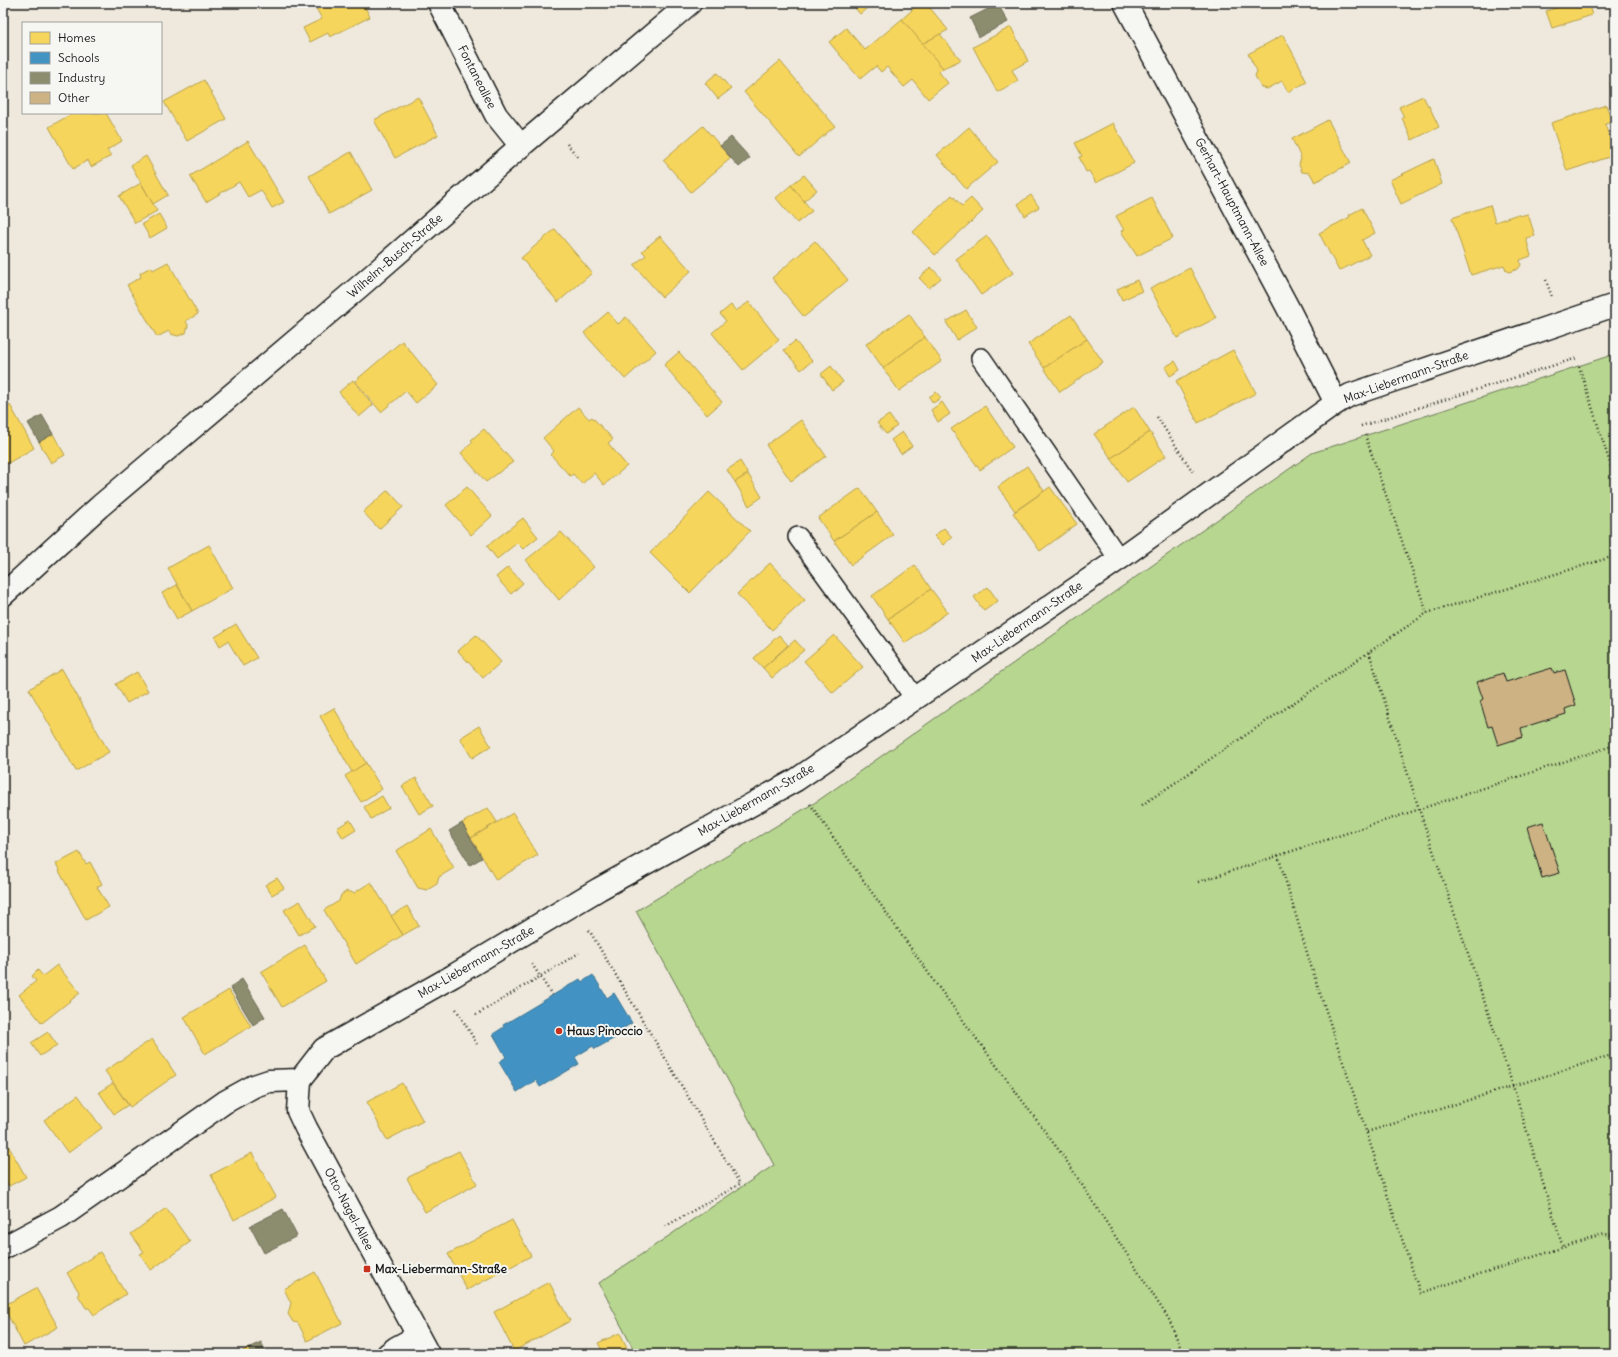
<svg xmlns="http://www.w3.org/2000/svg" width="1618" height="1357" viewBox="0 0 1618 1357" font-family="Delius,sans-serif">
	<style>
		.green { fill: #b7d68f; stroke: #6a7956 }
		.homes { fill: #f6d55c; stroke: #b59e49 }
		.schools { fill: #4393c3; stroke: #376f91 }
		.industry { fill: #8c8c6e; stroke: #6a6a55 }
		.building { fill: #cdb383; stroke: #1c1c1c }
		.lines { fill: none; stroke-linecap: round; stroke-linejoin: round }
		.service-casing { stroke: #1c1c1c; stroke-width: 22 }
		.minor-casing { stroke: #1c1c1c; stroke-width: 25 }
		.path { stroke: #1c1c1c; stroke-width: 2.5; stroke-dasharray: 1 3; stroke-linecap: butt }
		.service { stroke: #f6f6f2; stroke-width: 19 }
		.minor { stroke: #f6f6f2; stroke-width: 22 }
		.poi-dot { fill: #c8321e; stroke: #f6f6f2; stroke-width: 1.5 }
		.labels { text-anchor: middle; stroke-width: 4; stroke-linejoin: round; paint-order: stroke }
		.street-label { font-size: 12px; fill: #1c1c1c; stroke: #f6f6f2 }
		.poi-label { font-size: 12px; font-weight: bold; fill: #1c1c1c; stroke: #f6f6f2; text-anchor: start }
	</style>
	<rect width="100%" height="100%" fill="#eee9dc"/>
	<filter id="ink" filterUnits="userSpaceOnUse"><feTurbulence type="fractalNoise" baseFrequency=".025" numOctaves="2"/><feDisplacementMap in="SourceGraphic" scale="8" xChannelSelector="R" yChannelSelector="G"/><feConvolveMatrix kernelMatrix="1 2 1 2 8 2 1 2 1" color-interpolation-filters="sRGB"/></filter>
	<g filter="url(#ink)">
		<path class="green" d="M1615 354V1354H636L599 1283 774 1165 636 911 819 800 1312 453Z"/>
		<g class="homes">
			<path d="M313 3H363L370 17 330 37 328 33 310 42 303 28 322 19Z"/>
			<path d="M851 3H873L860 14Z"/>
			<path d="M920 3H926L948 30 922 44 902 19Z"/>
			<path d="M1571 3H1588L1592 15 1552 28 1546 11Z"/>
			<path d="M902 19 943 68 939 72 948 83 928 99 913 80 904 87 887 67 881 72 876 66 860 79 829 42 846 28 865 50Z"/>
			<path d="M1011 27 1028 61 1012 70 1018 81 997 92 973 47Z"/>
			<path d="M940 34 961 60 943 68 922 44Z"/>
			<path d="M1283 35 1302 70 1301 71 1307 82 1288 92 1282 81 1267 89 1261 87 1255 76 1257 71 1248 54Z"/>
			<path d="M780 61 835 126 799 157 744 92Z"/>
			<path d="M717 73 731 89 718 99 705 83Z"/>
			<path d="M204 80 226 119 187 141 164 102Z"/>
			<path d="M1615 82V102L1610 83Z"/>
			<path d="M1423 96 1428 106H1429L1439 127 1412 140 1402 118 1404 117 1399 107Z"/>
			<path d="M418 97 438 135 395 158 374 120Z"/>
			<path d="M1606 105 1612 122 1605 124 1615 155 1567 171 1551 123Z"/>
			<path d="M73 113H106L122 141 107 150 111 156 91 167 88 160 73 169 49 127Z"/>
			<path d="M1328 120 1351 163 1315 182 1310 173 1302 172 1299 165 1301 158 1292 139Z"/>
			<path d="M1113 123 1134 163 1096 183 1089 171 1086 172 1079 157 1082 156 1075 143Z"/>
			<path d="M703 126 731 158 691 192 663 160Z"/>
			<path d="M969 127 998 162 966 189 937 155Z"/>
			<path d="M248 141 284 202 272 208 261 190 248 197 239 182 206 202 190 176Z"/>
			<path d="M351 152 372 190 329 214 309 176Z"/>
			<path d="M146 156 168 195 153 204 131 165Z"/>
			<path d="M1434 159 1442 184 1401 204 1390 180Z"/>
			<path d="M804 175 817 190 804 201 791 185Z"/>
			<path d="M141 183 157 211 135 223 119 196Z"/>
			<path d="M791 185 812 211 797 223 776 198Z"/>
			<path d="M952 195 962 206 971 198 983 211 935 255 913 232Z"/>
			<path d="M1031 195 1039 207 1025 216 1018 204Z"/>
			<path d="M1152 198 1173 238 1137 256 1121 231 1124 230 1116 216Z"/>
			<path d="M1490 205 1495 222 1518 214 1519 216 1528 214 1535 236 1526 238 1531 256 1520 260 1521 265 1518 269 1509 272 1506 270 1504 265 1471 275 1452 218Z"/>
			<path d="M1362 208 1375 233 1362 240 1370 255 1339 271 1319 233 1350 217 1349 215Z"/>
			<path d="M159 214 167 228 150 238 142 224Z"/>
			<path d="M555 229 592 273 558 302 521 258Z"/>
			<path d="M660 236 691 271 662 297 634 265 646 255 642 251Z"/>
			<path d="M987 236 1013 273 981 295 956 259Z"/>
			<path d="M815 241 848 280 804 317 772 278Z"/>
			<path d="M168 262 198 314 186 321 188 325 186 333 178 336 171 334 169 331 157 337 127 285 141 277 140 273 151 267 153 270Z"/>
			<path d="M931 267 941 278 929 288 919 278Z"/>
			<path d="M1190 268 1216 318 1177 338 1150 288Z"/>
			<path d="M1137 280 1142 291 1122 300 1117 289Z"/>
			<path d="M749 302 779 340 743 370 712 333 726 321 720 314 731 305 736 311Z"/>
			<path d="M966 310 977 327 957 340 946 322Z"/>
			<path d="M608 312 618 324 626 317 656 351 625 379 584 333Z"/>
			<path d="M909 314 925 337 883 368 866 344Z"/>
			<path d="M1071 315 1087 339 1044 368 1028 344Z"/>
			<path d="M925 337 942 361 899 391 883 368Z"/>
			<path d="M1087 339 1103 362 1060 392 1044 368Z"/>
			<path d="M402 341 438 385 416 403 406 391 381 412 355 381Z"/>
			<path d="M795 341 812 361 801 370 784 350Z"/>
			<path d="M1233 350 1256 393 1198 423 1176 381Z"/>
			<path d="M679 352 722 402 707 415 664 365Z"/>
			<path d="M1175 361 1180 370 1170 376 1165 367Z"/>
			<path d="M831 366 843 382 832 390 821 374Z"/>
			<path d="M353 380 373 405 359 417 339 392Z"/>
			<path d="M936 392 941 398 933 403 929 397Z"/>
			<path d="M942 402 950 414 938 422 931 410Z"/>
			<path d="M10 405 34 448 3 466V409Z"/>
			<path d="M985 406 1013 447 980 470 951 429Z"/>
			<path d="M578 407 589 419 592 417 613 439 608 443 627 466 604 485 594 473 582 484 573 474 570 476 551 455 554 451 543 438Z"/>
			<path d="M1134 407 1150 432 1111 458 1094 434Z"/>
			<path d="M889 415 897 426 886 434 877 423Z"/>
			<path d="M801 420 826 456 791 481 766 445Z"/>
			<path d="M484 429 513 462 486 482 461 453 473 442 471 440Z"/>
			<path d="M902 432 912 446 901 454 891 440Z"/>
			<path d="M1150 432 1166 456 1127 482 1111 458Z"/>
			<path d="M53 434 65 455 51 463 39 442Z"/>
			<path d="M740 461 748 474 735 482 727 470Z"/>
			<path d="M1027 466 1044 491 1015 511 998 487Z"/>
			<path d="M748 474 762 497 749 506 735 482Z"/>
			<path d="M467 487 492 516 471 535 446 505Z"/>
			<path d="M1050 487 1077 524 1040 551 1013 513Z"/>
			<path d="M860 488 877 512 834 541 818 518Z"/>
			<path d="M388 490 403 507 379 529 363 512Z"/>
			<path d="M709 492 750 531 690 593 650 553Z"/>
			<path d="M877 512 893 535 851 565 834 541Z"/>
			<path d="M523 518 538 537 523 549 517 543 497 559 487 546Z"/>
			<path d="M944 528 952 537 943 545 934 536Z"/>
			<path d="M561 532 594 567 559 600 526 560Z"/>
			<path d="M209 545 233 588 192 611 168 568Z"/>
			<path d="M770 563 805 600 772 630 737 594Z"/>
			<path d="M915 565 931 589 888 619 872 596Z"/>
			<path d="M508 567 523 583 511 594 496 577Z"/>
			<path d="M177 585 192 611 177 619 162 593Z"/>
			<path d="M988 587 998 601 984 611 974 597Z"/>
			<path d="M931 589 948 612 905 643 888 619Z"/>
			<path d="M236 624 257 658 243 666 228 641 220 646 215 637Z"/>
			<path d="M476 635 501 662 483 678 458 651Z"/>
			<path d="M779 635 788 645 763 668 754 658Z"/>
			<path d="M834 635 863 667 833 693 804 661Z"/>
			<path d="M795 640 804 650 772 678 763 668Z"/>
			<path d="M62 669 109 752 76 771 29 689Z"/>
			<path d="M137 672 148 691 127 703 116 684Z"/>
			<path d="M334 708 366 763 352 772 320 716Z"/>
			<path d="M479 726 491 746 472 758 460 738Z"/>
			<path d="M366 763 382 789 361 802 345 776Z"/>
			<path d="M416 778 433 806 419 814 402 786Z"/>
			<path d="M382 796 389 808 371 819 364 807Z"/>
			<path d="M488 808 497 822 471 838 462 823Z"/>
			<path d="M513 813 538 855 496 880 471 838Z"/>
			<path d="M350 820 356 830 343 838 337 828Z"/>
			<path d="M431 829 454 868 439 877 437 884 427 890 418 888 396 851Z"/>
			<path d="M79 852 86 864 90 862 102 884 97 887 109 907 86 920 59 871H60L56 864Z"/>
			<path d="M277 878 284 888 272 895 265 885Z"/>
			<path d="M371 882 403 935 356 964 324 910 339 901 341 895 347 891 354 893Z"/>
			<path d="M300 901 315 926 299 935 284 910Z"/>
			<path d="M407 906 419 926 403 935 391 916Z"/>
			<path d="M305 945 326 981 282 1007 261 972Z"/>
			<path d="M57 965 80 993 42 1023 19 995 36 981 32 976 38 970 43 976Z"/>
			<path d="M229 990 251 1026 205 1054 184 1017Z"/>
			<path d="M48 1032 57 1045 40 1056 31 1043Z"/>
			<path d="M152 1039 176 1075 130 1107 105 1071Z"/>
			<path d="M113 1083 128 1105 114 1114 99 1092Z"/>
			<path d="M402 1083 423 1121 387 1140 367 1102Z"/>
			<path d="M78 1095 102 1128 68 1153 44 1120Z"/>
			<path d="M5 1140 26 1177 9 1186 8 1184 3 1187V1141Z"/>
			<path d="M459 1151 477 1184 425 1212 407 1178Z"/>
			<path d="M252 1153 276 1197 234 1220 211 1175Z"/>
			<path d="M166 1208 190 1242 151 1270 140 1254 144 1252 131 1234Z"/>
			<path d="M512 1220 531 1256 467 1290 448 1254Z"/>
			<path d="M100 1252 126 1294 94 1315 89 1308H86L78 1295 79 1292 67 1273Z"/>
			<path d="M315 1272 342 1323 307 1341 298 1323 293 1322 288 1314 291 1303 284 1289Z"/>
			<path d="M549 1282 570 1321 514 1351 494 1312Z"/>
			<path d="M36 1288 58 1327 24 1346 3 1306Z"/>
			<path d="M620 1333 630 1354H604L598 1343Z"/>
			<path d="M248 1348 251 1354H231L237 1351 241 1352Z"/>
		</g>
		<path class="schools" d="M593 975 607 998 614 993 632 1023 614 1034 615 1038 595 1049 593 1046 575 1057 579 1064 540 1087 536 1080 517 1092 499 1062 506 1057 493 1034 504 1027 503 1025 580 979 582 982Z"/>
		<g class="industry">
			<path d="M998 4 1008 22 979 37 970 18Z"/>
			<path d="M731 137 750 158 739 167 720 146Z"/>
			<path d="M42 415 53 434 39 442 28 423Z"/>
			<path d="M462 823 482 858 470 865 449 831Z"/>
			<path d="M242 979 265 1017 253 1025 230 987Z"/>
			<path d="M283 1209 297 1236 264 1253 250 1226Z"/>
			<path d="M261 1342 267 1354H251L248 1348Z"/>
		</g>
		<g class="building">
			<path d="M1552 668 1554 673 1565 670 1576 705 1565 709 1566 714 1521 728 1523 737 1498 745 1492 726 1488 727 1480 701 1483 699 1477 682 1503 673 1506 682Z"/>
			<path d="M1543 822 1560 873 1542 878 1527 827Z"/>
		</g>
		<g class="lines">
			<g class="service-casing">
				<g id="service">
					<path d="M981 358 1119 559"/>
					<path d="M798 537 901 678 915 699"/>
				</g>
			</g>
			<g class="minor-casing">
				<g id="minor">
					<path d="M439 3 496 115 521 146"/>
					<path d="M1125 3 1288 308 1336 403"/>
					<path d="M3 595 99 507 359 287 521 146 690 3"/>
					<path d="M300 1080 298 1111 306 1128 428 1354"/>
					<path d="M3 1248 61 1217 225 1102 254 1086 269 1081 300 1080 324 1049 453 976 599 889 796 780 1119 559 1336 403 1350 395 1615 305"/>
					<path d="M388 1354 396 1348 418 1336"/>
				</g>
			</g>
			<g class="path">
				<path d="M567 144 578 157"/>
				<path d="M1546 280 1552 297"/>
				<path d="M1579 366 1615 479"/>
				<path d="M1157 417 1193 472"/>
				<path d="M1361 426 1577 358"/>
				<path d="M1365 435 1427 613"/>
				<path d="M1369 652 1419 809 1513 1086 1563 1248"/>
				<path d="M810 804 934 981 1066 1160 1170 1321 1183 1354"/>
				<path d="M1142 805 1427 613 1615 556"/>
				<path d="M1278 855 1311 966 1420 1293 1605 1234 1615 1235"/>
				<path d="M1198 882 1615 745"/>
				<path d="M589 930 740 1184 666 1226"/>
				<path d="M532 964 552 995"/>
				<path d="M456 1009 477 1044"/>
				<path d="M476 1015 579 953"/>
				<path d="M1367 1132 1615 1054"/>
			</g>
			<use href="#service" class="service"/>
			<use href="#minor" class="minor"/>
		</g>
	</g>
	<g class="poi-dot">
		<circle cx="559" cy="1031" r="4"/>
		<rect x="363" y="1265" width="8" height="8" rx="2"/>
	</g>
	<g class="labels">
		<g class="street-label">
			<text transform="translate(477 77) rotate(63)" y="4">Fontaneallee</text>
			<text transform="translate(1232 202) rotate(62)" y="4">Gerhart-Hauptmann-Allee</text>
			<text transform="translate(395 256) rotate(-41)" y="4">Wilhelm-Busch-Straße</text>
			<text transform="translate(1406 377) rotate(-20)" y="4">Max-Liebermann-Straße</text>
			<text transform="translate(1027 622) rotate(-35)" y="4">Max-Liebermann-Straße</text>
			<text transform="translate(756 800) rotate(-30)" y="4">Max-Liebermann-Straße</text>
			<text transform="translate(476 962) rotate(-30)" y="4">Max-Liebermann-Straße</text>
			<text transform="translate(349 1209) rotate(62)" y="4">Otto-Nagel-Allee</text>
		</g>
		<g class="poi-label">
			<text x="567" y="1035">Haus Pinoccio</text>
			<text x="375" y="1273">Max-Liebermann-Straße</text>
		</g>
	</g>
	<rect width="1618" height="1357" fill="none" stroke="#f6f6f2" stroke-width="16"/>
	<rect x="8" y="8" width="1602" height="1341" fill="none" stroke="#1c1c1c" stroke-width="1.5" filter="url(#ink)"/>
	<rect x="22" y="22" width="140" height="92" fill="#f6f6f2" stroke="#9f9f9c"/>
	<rect x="30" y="32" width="20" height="12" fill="#f6d55c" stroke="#9f9f9c"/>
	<text x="58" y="42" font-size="12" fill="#1c1c1c">Homes</text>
	<rect x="30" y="52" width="20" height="12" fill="#4393c3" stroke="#9f9f9c"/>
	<text x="58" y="62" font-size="12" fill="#1c1c1c">Schools</text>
	<rect x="30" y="72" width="20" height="12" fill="#8c8c6e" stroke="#9f9f9c"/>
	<text x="58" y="82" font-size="12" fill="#1c1c1c">Industry</text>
	<rect x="30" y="92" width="20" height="12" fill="#cdb383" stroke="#9f9f9c"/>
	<text x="58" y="102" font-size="12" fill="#1c1c1c">Other</text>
</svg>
